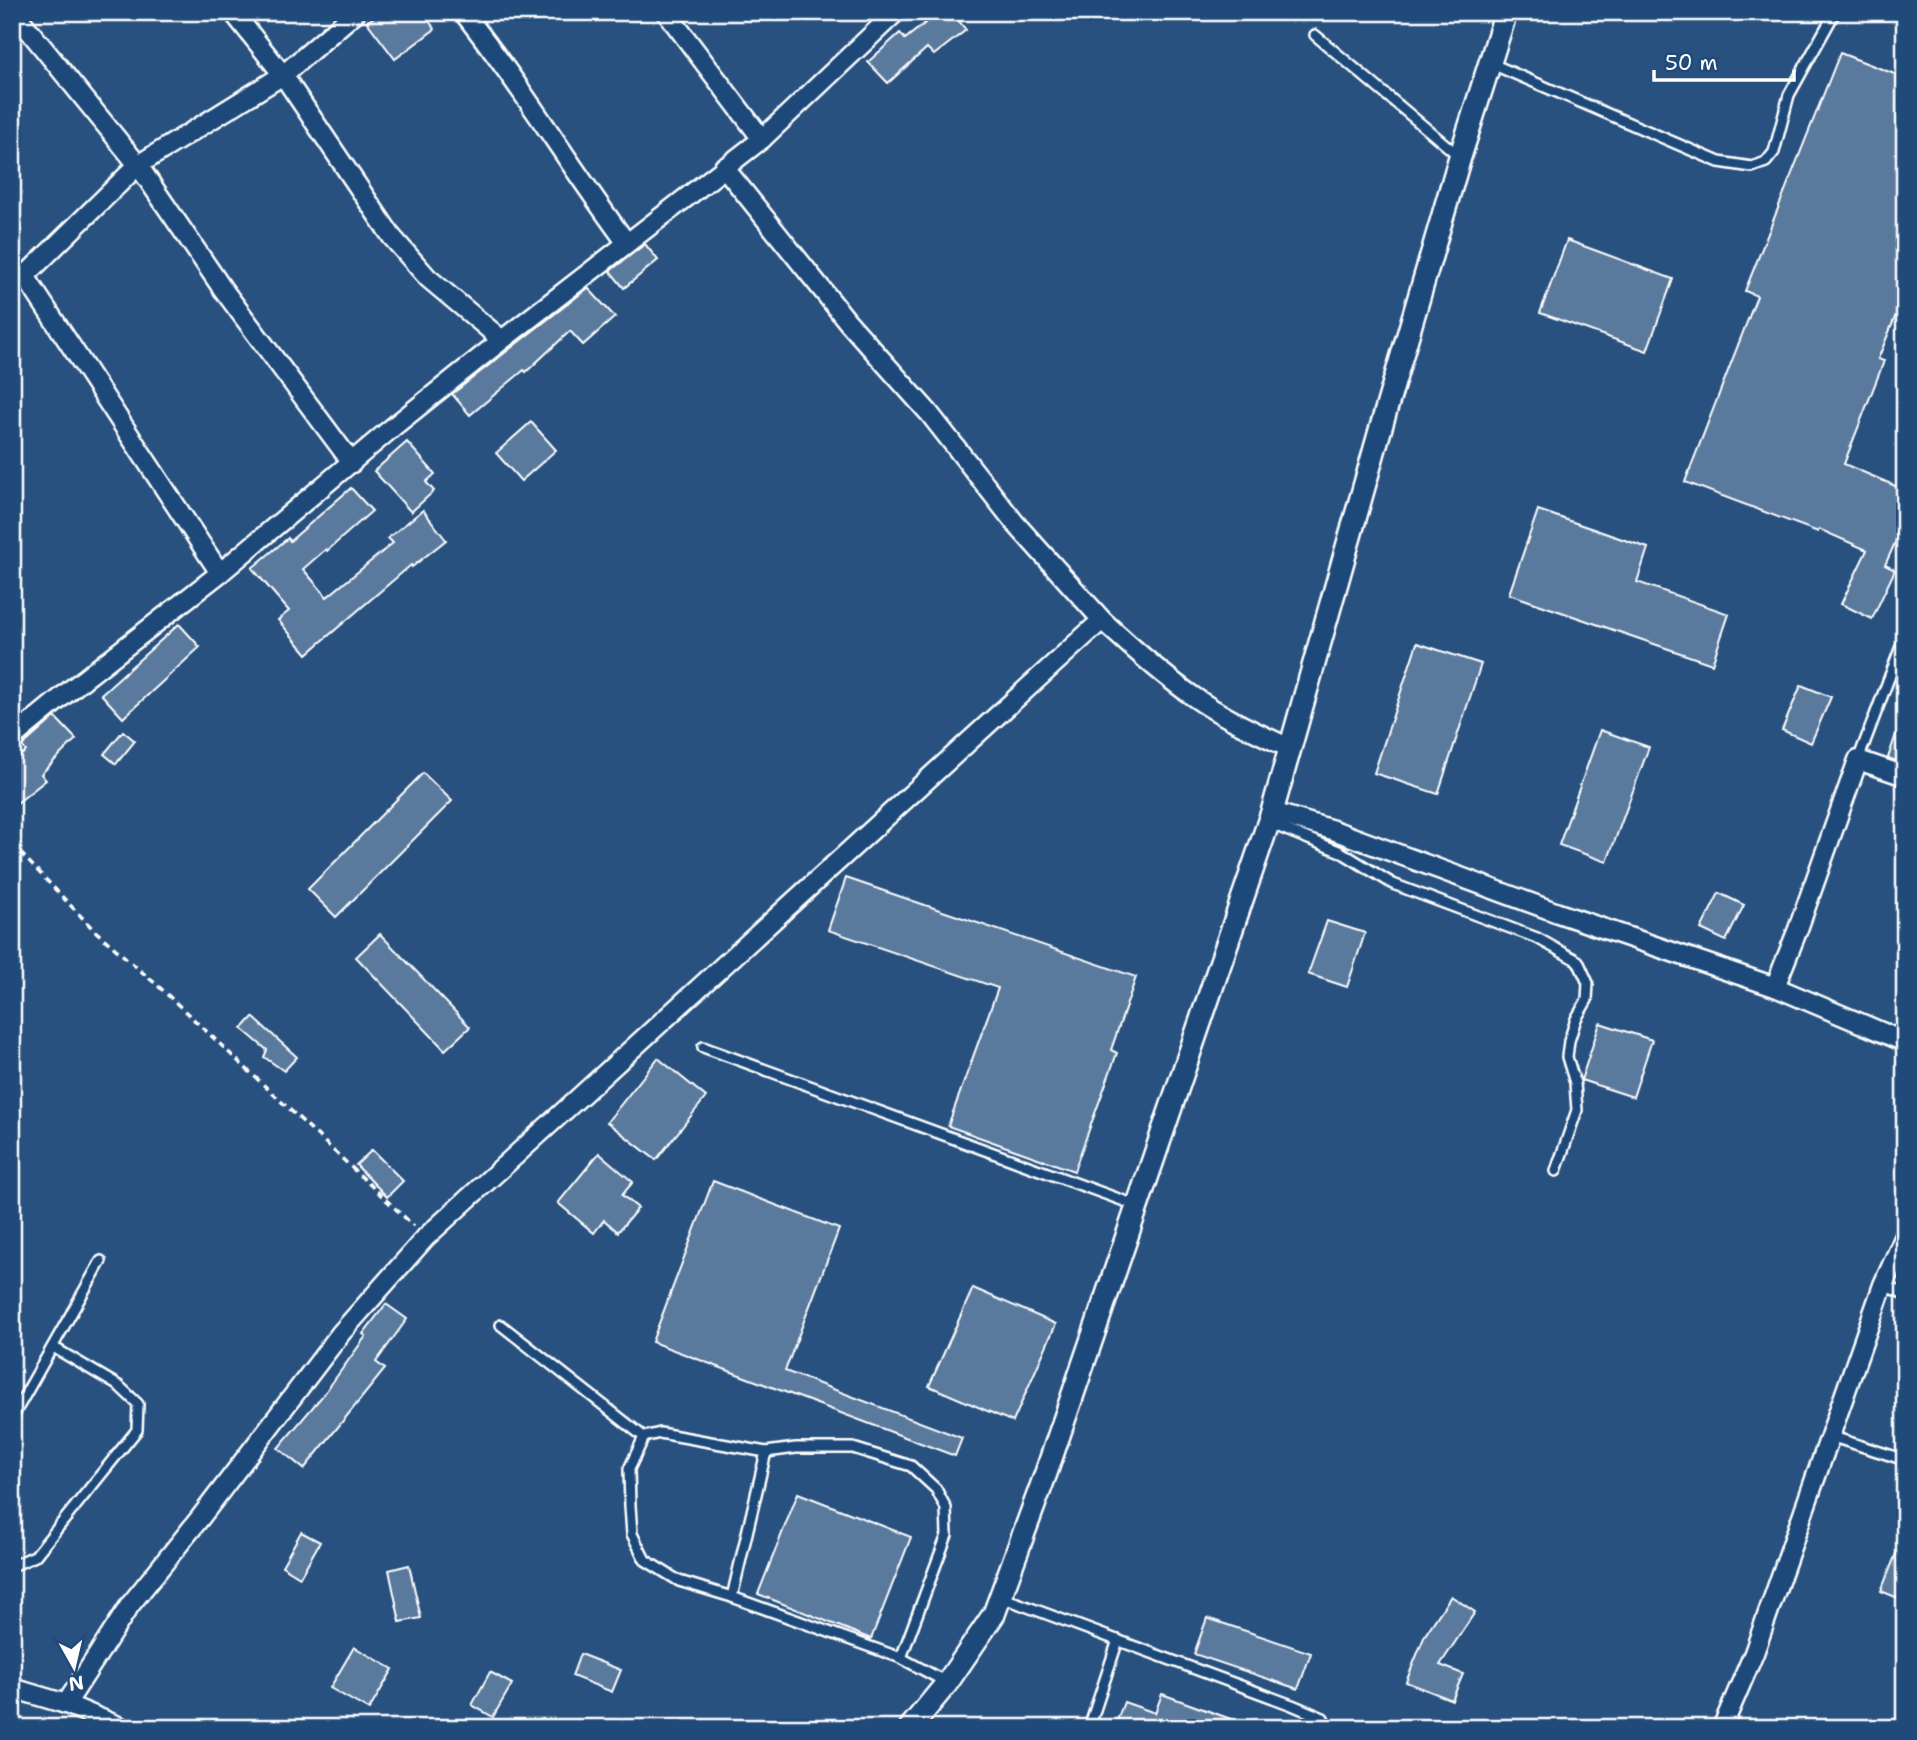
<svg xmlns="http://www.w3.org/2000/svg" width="1917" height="1740" viewBox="0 0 1917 1740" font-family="'Shantell Sans',sans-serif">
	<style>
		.building { fill: #5a7a9d; stroke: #fff; stroke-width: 2 }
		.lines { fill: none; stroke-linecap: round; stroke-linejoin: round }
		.service-casing { stroke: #fff; stroke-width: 14 }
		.minor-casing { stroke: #fff; stroke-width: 23 }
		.tertiary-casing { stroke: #fff; stroke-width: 26 }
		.path { stroke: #fff; stroke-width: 3.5; stroke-dasharray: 7 5; stroke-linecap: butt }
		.service { stroke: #1f4a7a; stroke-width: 9 }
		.minor { stroke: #1f4a7a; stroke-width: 18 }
		.tertiary { stroke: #1f4a7a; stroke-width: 21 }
	</style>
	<rect width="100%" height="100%" fill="#28517f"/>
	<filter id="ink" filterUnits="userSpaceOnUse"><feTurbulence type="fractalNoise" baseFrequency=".0143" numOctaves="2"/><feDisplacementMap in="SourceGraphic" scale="14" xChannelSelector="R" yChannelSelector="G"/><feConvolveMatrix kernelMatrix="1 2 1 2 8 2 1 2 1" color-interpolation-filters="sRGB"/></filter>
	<g filter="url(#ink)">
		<g class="building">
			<path d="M381 12H422L435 29 395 59 367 22Z"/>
			<path d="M939 12H952L966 30 934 55 927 48 888 83 868 62 900 33 905 39Z"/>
			<path d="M1840 53 1905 78V293L1878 359 1884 361 1844 464 1905 490V521L1885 565 1895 570 1872 619 1841 604 1867 550 1819 529 1818 532 1685 482 1757 296 1745 291Z"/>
			<path d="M1567 240 1673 279 1647 351 1540 313Z"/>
			<path d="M645 244 658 260 624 288 610 271Z"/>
			<path d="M588 288 615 317 583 345 570 331 526 372 524 370 470 415 452 394Z"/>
			<path d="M531 422 556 450 521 481 496 453Z"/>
			<path d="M407 442 435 474 426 482 434 491 411 512 374 471Z"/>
			<path d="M351 488 372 511 327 551 326 549 303 569 327 597 393 543 388 538 423 510 446 540 412 567 411 565 307 654 278 620 289 611 252 568 288 538 290 541Z"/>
			<path d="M1538 510 1648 548 1637 582 1729 614 1712 664 1509 594Z"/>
			<path d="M179 624 200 647 123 718 101 694Z"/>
			<path d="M1417 643 1481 664 1438 794 1374 773Z"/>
			<path d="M1801 685 1831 697 1811 743 1782 730Z"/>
			<path d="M55 717 76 739 41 774 46 780 12 807V762L26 751 22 746Z"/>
			<path d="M1902 717H1905V764L1888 758Z"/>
			<path d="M1600 730 1649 747 1607 862 1559 845Z"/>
			<path d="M123 731 135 741 116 764 104 754Z"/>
			<path d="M423 773 452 801 336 917 308 889Z"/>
			<path d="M846 878 1136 977 1111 1050 1117 1053 1074 1171 948 1126 998 988 828 930Z"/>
			<path d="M1719 893 1744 905 1726 941 1701 929Z"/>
			<path d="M1327 921 1365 933 1347 987 1308 974Z"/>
			<path d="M380 934 470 1027 445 1050 356 957Z"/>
			<path d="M253 1017 297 1057 284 1071 264 1057 267 1050 242 1029Z"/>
			<path d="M1600 1023 1652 1040 1633 1097 1581 1080Z"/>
			<path d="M658 1058 706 1097 656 1160 607 1122Z"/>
			<path d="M372 1150 403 1181 387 1197 356 1165Z"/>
			<path d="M599 1153 633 1182 622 1195 638 1208 618 1232 604 1220 594 1233 558 1203Z"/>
			<path d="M713 1181 839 1229 785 1371 962 1438 955 1456 652 1342Z"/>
			<path d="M973 1288 1056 1324 1013 1422 929 1386Z"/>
			<path d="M386 1304 407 1319 376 1362 385 1369 304 1469 278 1448 324 1394 366 1336 363 1334Z"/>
			<path d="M798 1493 911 1537 871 1639 758 1594Z"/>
			<path d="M301 1532 320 1542 300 1577 282 1566Z"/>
			<path d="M1904 1534H1905V1601L1881 1591Z"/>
			<path d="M409 1565 421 1618 400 1622 389 1570Z"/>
			<path d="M1451 1596 1475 1612 1440 1665 1463 1674 1452 1700 1406 1682 1425 1635Z"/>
			<path d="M1207 1618 1311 1653 1298 1689 1194 1654Z"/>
			<path d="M354 1647 393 1669 369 1710 330 1688Z"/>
			<path d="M580 1654 621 1670 612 1692 572 1676Z"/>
			<path d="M490 1672 512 1684 493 1717 472 1705Z"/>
			<path d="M1162 1694 1250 1726V1728H1114L1124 1702 1155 1713Z"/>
		</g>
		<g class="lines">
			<g class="service-casing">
				<g id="service">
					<path d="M1315 35 1459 156"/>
					<path d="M1492 64 1719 162 1752 167 1766 162 1774 152 1789 95 1835 12"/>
					<path d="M1858 760 1905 636"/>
					<path d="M1269 823 1341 852 1393 884 1537 938 1578 961 1588 983 1587 1000 1576 1019 1569 1041 1567 1057 1575 1083 1577 1110 1556 1171"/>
					<path d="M703 1047 1138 1206"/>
					<path d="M1883 1285 1905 1294"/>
					<path d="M501 1325 644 1437 629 1469 630 1506 632 1534 645 1560 679 1581 732 1597 901 1658 946 1682"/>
					<path d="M12 1418 101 1261"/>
					<path d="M1830 1436 1905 1460"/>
					<path d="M644 1437 660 1433 766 1452 796 1448H853L911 1466 936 1489 946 1508 947 1535 901 1658"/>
					<path d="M12 1566 35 1556 137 1430 138 1404 119 1386 53 1347"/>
					<path d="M732 1597 766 1452"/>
					<path d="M1001 1597 1292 1705 1323 1718 1328 1728"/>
					<path d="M1089 1728 1118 1640"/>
				</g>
			</g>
			<g class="minor-casing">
				<g id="minor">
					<path d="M14 12 138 165 222 288 352 463"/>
					<path d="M233 12 283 75 392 237 428 278 502 340"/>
					<path d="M463 12C522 86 570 167 626 242"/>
					<path d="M666 12 762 139"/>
					<path d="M25 276 220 573"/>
					<path d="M12 280 25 276 138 165 283 75 356 12"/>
					<path d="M1102 620C1131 647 1161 674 1194 697 1224 718 1258 733 1291 749"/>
					<path d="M12 738 74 687 220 573 393 427 502 340 762 139 896 12"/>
					<path d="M1272 812 1333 830 1558 913 1775 987 1905 1042"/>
					<path d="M1775 987 1798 929 1858 760 1905 776"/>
					<path d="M12 1688 66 1704 123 1728"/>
					<path d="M66 1704 130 1605 200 1518 341 1333 426 1237 1102 620 1015 523 929 413 848 322 724 167"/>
					<path d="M1722 1728 1754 1653 1883 1285 1905 1236"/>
				</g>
			</g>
			<g class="tertiary-casing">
				<path id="tertiary" d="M910 1728 947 1683 994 1614 1046 1473 1272 812 1379 434 1460 157 1506 12"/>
			</g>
			<path class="path" d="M12 844 94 930 157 985 414 1226"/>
			<use href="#service" class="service"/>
			<use href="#minor" class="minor"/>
			<use href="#tertiary" class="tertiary"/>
		</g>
	</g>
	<rect width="1917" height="1740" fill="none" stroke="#1f4a7a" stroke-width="42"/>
	<rect x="21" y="21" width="1875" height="1698" fill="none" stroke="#fff" stroke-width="2.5" filter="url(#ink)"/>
	<g transform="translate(74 1667) rotate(172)" stroke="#1f4a7a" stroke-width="5" paint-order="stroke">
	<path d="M0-5L12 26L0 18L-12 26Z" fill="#ffffff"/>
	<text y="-10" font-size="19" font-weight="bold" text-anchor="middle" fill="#ffffff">N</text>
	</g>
	<path d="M1654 70v10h140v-10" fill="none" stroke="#ffffff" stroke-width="3.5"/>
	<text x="1665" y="70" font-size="21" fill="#ffffff" stroke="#1f4a7a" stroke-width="5" paint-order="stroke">50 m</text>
</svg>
